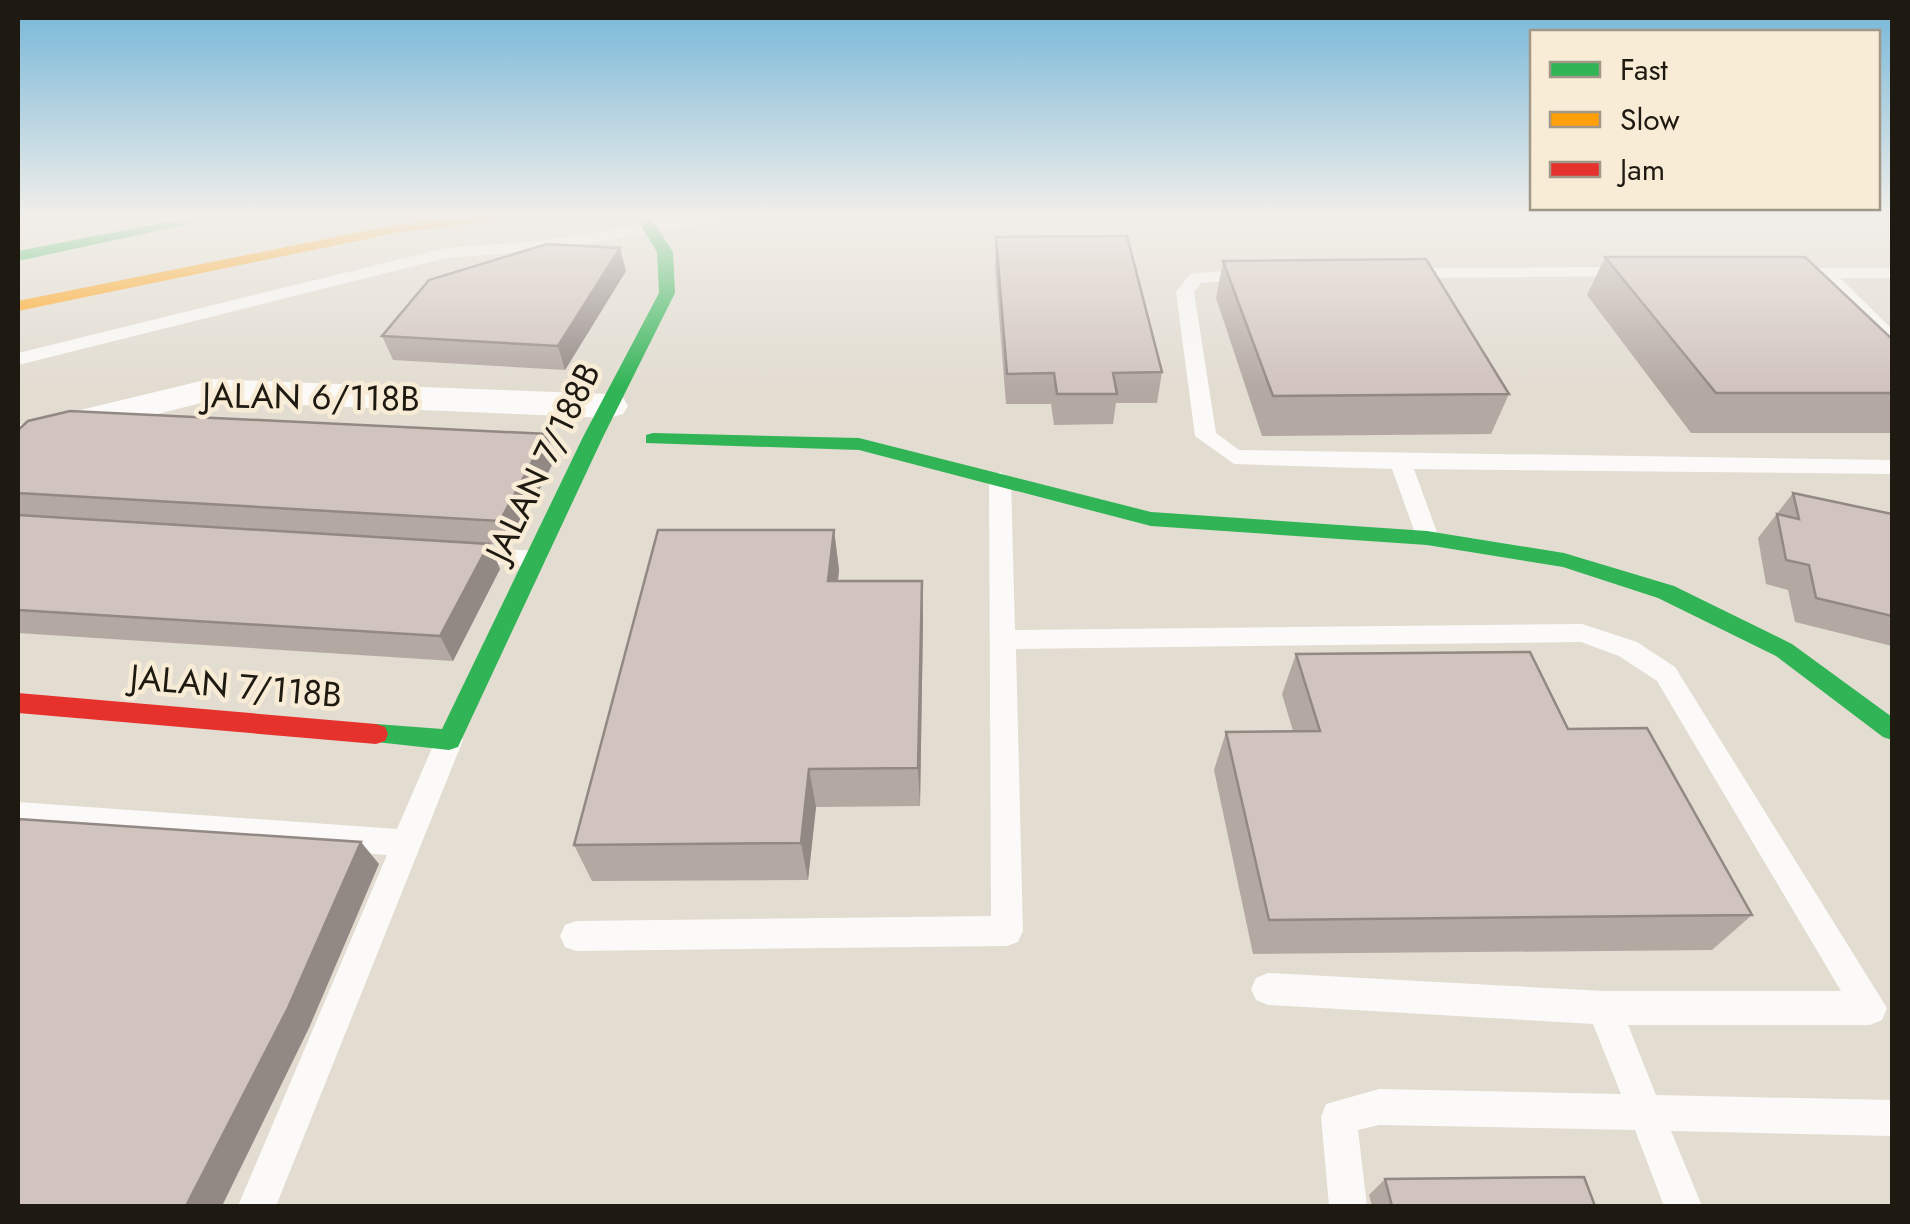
<svg xmlns="http://www.w3.org/2000/svg" width="1910" height="1224" viewBox="0 0 1910 1224" font-family="Jost,sans-serif">
	<style>
		.lines { fill: none; stroke-linecap: round; stroke-linejoin: round }
		.lane { fill: #fbfaf8; fill-rule: evenodd }
		.street { fill: #fbfaf8; fill-rule: evenodd }
		.fast { fill: #30b455; fill-rule: evenodd }
		.slow { fill: #ff9f0a; fill-rule: evenodd }
		.jam { fill: #e5322d; fill-rule: evenodd }
		.wall { fill: #b4a8a3 }
		.shaded-wall { fill: #928884 }
		.building { fill: #d1c3bd; stroke: #928884; stroke-width: 2.5 }
		.labels { text-anchor: middle; stroke-width: 9; stroke-linejoin: round; paint-order: stroke }
		.street-label { font-size: 35px; fill: #1e1a12; stroke: #f8ecd6 }
	</style>
	<rect width="100%" height="100%" fill="#e2dcd1"/>
	<g class="lines">
		<g class="lane">
			<path d="M687 217H722L714 222 542 251 446 258 18 365V353L446 248 542 241Z"/>
			<path d="M1628 267 1637 272 1634 276 1403 278 1394 273 1403 268Z"/>
			<path d="M1253 268 1262 273 1259 277 1201 283 1194 292 1216 433 1239 450 1892 460V474L1414 469 1439 538 1435 544H1419L1392 469 1234 464 1195 436 1176 292 1190 274Z"/>
			<path d="M1788 268H1892V278H1840L1892 329V345L1885 343 1820 278 1782 277 1779 273Z"/>
			<path d="M1000 472 1011 479 1015 630 1582 624 1637 642 1675 667 1887 1008 1882 1020 1870 1025H1628L1656 1095 1892 1100V1136L1671 1131 1702 1206H1664L1635 1130 1379 1125 1358 1130 1367 1206H1329L1321 1117 1326 1104 1379 1089 1621 1094 1593 1024 1268 1005 1256 1000 1251 989 1256 978 1268 973 1604 991H1841L1657 681 1619 656 1581 642 1016 649 1023 931 1018 942 1007 946 576 951 565 947 560 936 565 925 576 921 991 916 989 479Z"/>
			<path d="M460 546 535 551 547 559 535 567 452 560 448 554 452 548Z"/>
			<path d="M449 729 459 732 463 740 276 1206H238L387 855 18 827V802L397 829 439 732Z"/>
		</g>
		<path class="street" d="M209 379 609 394 623 398 628 406 623 414 609 418 209 401 18 449V425Z"/>
		<g class="fast">
			<path d="M193 217H221L18 261V251Z"/>
			<path d="M262 217H290L283 221 263 222Z"/>
			<path d="M636 217H650L673 252 675 293 603 437 458 747 449 750 367 741 364 734 367 727 376 724 442 729 583 437 659 293 657 252Z"/>
			<path d="M653 433 859 438 1151 512 1427 531 1564 553 1674 586 1792 644 1892 717V740L1883 737 1776 656 1658 598 1563 567 1427 545 1151 526 859 450 646 443V435Z"/>
		</g>
		<path class="slow" d="M460 217H503L496 221 400 232 18 311V301L400 224Z"/>
		<path class="jam" d="M18 693 376 724 385 727 388 734 385 741 376 744 18 713Z"/>
	</g>
	<g class="wall">
		<path d="M996 237 1162 372 1157 403H1116L1113 424 1054 425 1051 404H1006L995 266Z"/>
		<path d="M1605 257 1892 339V433H1691L1587 295Z"/>
		<path d="M1223 261 1509 394 1491 434 1262 436 1216 298Z"/>
		<path d="M626 271 565 370 393 360 382 336Z"/>
		<path d="M18 430 547 434 555 459 511 546 490 544 500 569 453 661 18 633Z"/>
		<path d="M1793 493 1892 514V646L1795 622 1788 590 1766 584 1758 538Z"/>
		<path d="M834 530 839 570 838 581H922L923 621 920 806 816 807 808 880 592 881 574 845Z"/>
		<path d="M1296 654 1568 729 1752 915 1712 950 1253 954 1214 770 1226 732 1293 731 1282 694Z"/>
		<path d="M1385 1179 1595 1206H1372L1369 1195Z"/>
	</g>
	<g class="shaded-wall">
		<path d="M620 248 626 271 565 370 558 346Z"/>
		<path d="M547 434 555 459 511 546 500 521Z"/>
		<path d="M834 530 839 570 833 621 828 581Z"/>
		<path d="M489 544 500 569 453 661 440 636Z"/>
		<path d="M922 581 923 621 920 806 918 768Z"/>
		<path d="M809 769 816 807 808 880 801 843Z"/>
		<path d="M361 842 379 864 309 1028 222 1206H186Z"/>
	</g>
	<g class="building">
		<path d="M1127 236 1162 372 1113 373 1117 394H1057L1054 373 1007 374 996 237Z"/>
		<path d="M547 244 620 248 558 346 382 336 429 280Z"/>
		<path d="M1605 257H1805L1892 339V393H1716Z"/>
		<path d="M1426 259 1509 394 1273 396 1223 261Z"/>
		<path d="M70 411 547 434 500 521 18 493V430L28 421Z"/>
		<path d="M1793 493 1892 514V616L1816 598 1809 565 1786 560 1777 514 1799 519Z"/>
		<path d="M18 515 489 544 440 636 18 610Z"/>
		<path d="M658 530H834L828 581H922L918 768 809 769 801 843 574 845Z"/>
		<path d="M1530 652 1568 729 1647 728 1752 915 1269 920 1226 732 1320 731 1296 654Z"/>
		<path d="M18 819 361 842 288 1008 186 1206H18Z"/>
		<path d="M1584 1177 1595 1206H1392L1385 1179Z"/>
	</g>
	<linearGradient id="sky" x2="0" y2="1"><stop stop-color="#74b6d8"/><stop offset="0.56" stop-color="#f2efea"/><stop offset="1" stop-color="#f2efea" stop-opacity="0"/></linearGradient>
	<rect width="1910" height="388" fill="url(#sky)"/>
	<g class="labels">
		<g class="street-label">
			<text transform="translate(311 397) rotate(1)" y="12">JALAN 6/118B</text>
			<text transform="translate(543 462) rotate(-64)" y="12">JALAN 7/188B</text>
			<text transform="translate(236 686) rotate(5)" y="12">JALAN 7/118B</text>
		</g>
	</g>
	<rect width="1910" height="1224" fill="none" stroke="#1e1a12" stroke-width="40"/>
	<rect x="1530" y="30" width="350" height="180" fill="#f8ecd6" stroke="#a19888" stroke-width="2.5"/>
	<rect x="1550" y="62" width="50" height="15" fill="#30b455" stroke="#a19888" stroke-width="2.5"/>
	<text x="1620" y="80" font-size="30" fill="#1e1a12">Fast</text>
	<rect x="1550" y="112" width="50" height="15" fill="#ff9f0a" stroke="#a19888" stroke-width="2.5"/>
	<text x="1620" y="130" font-size="30" fill="#1e1a12">Slow</text>
	<rect x="1550" y="162" width="50" height="15" fill="#e5322d" stroke="#a19888" stroke-width="2.5"/>
	<text x="1620" y="180" font-size="30" fill="#1e1a12">Jam</text>
</svg>
